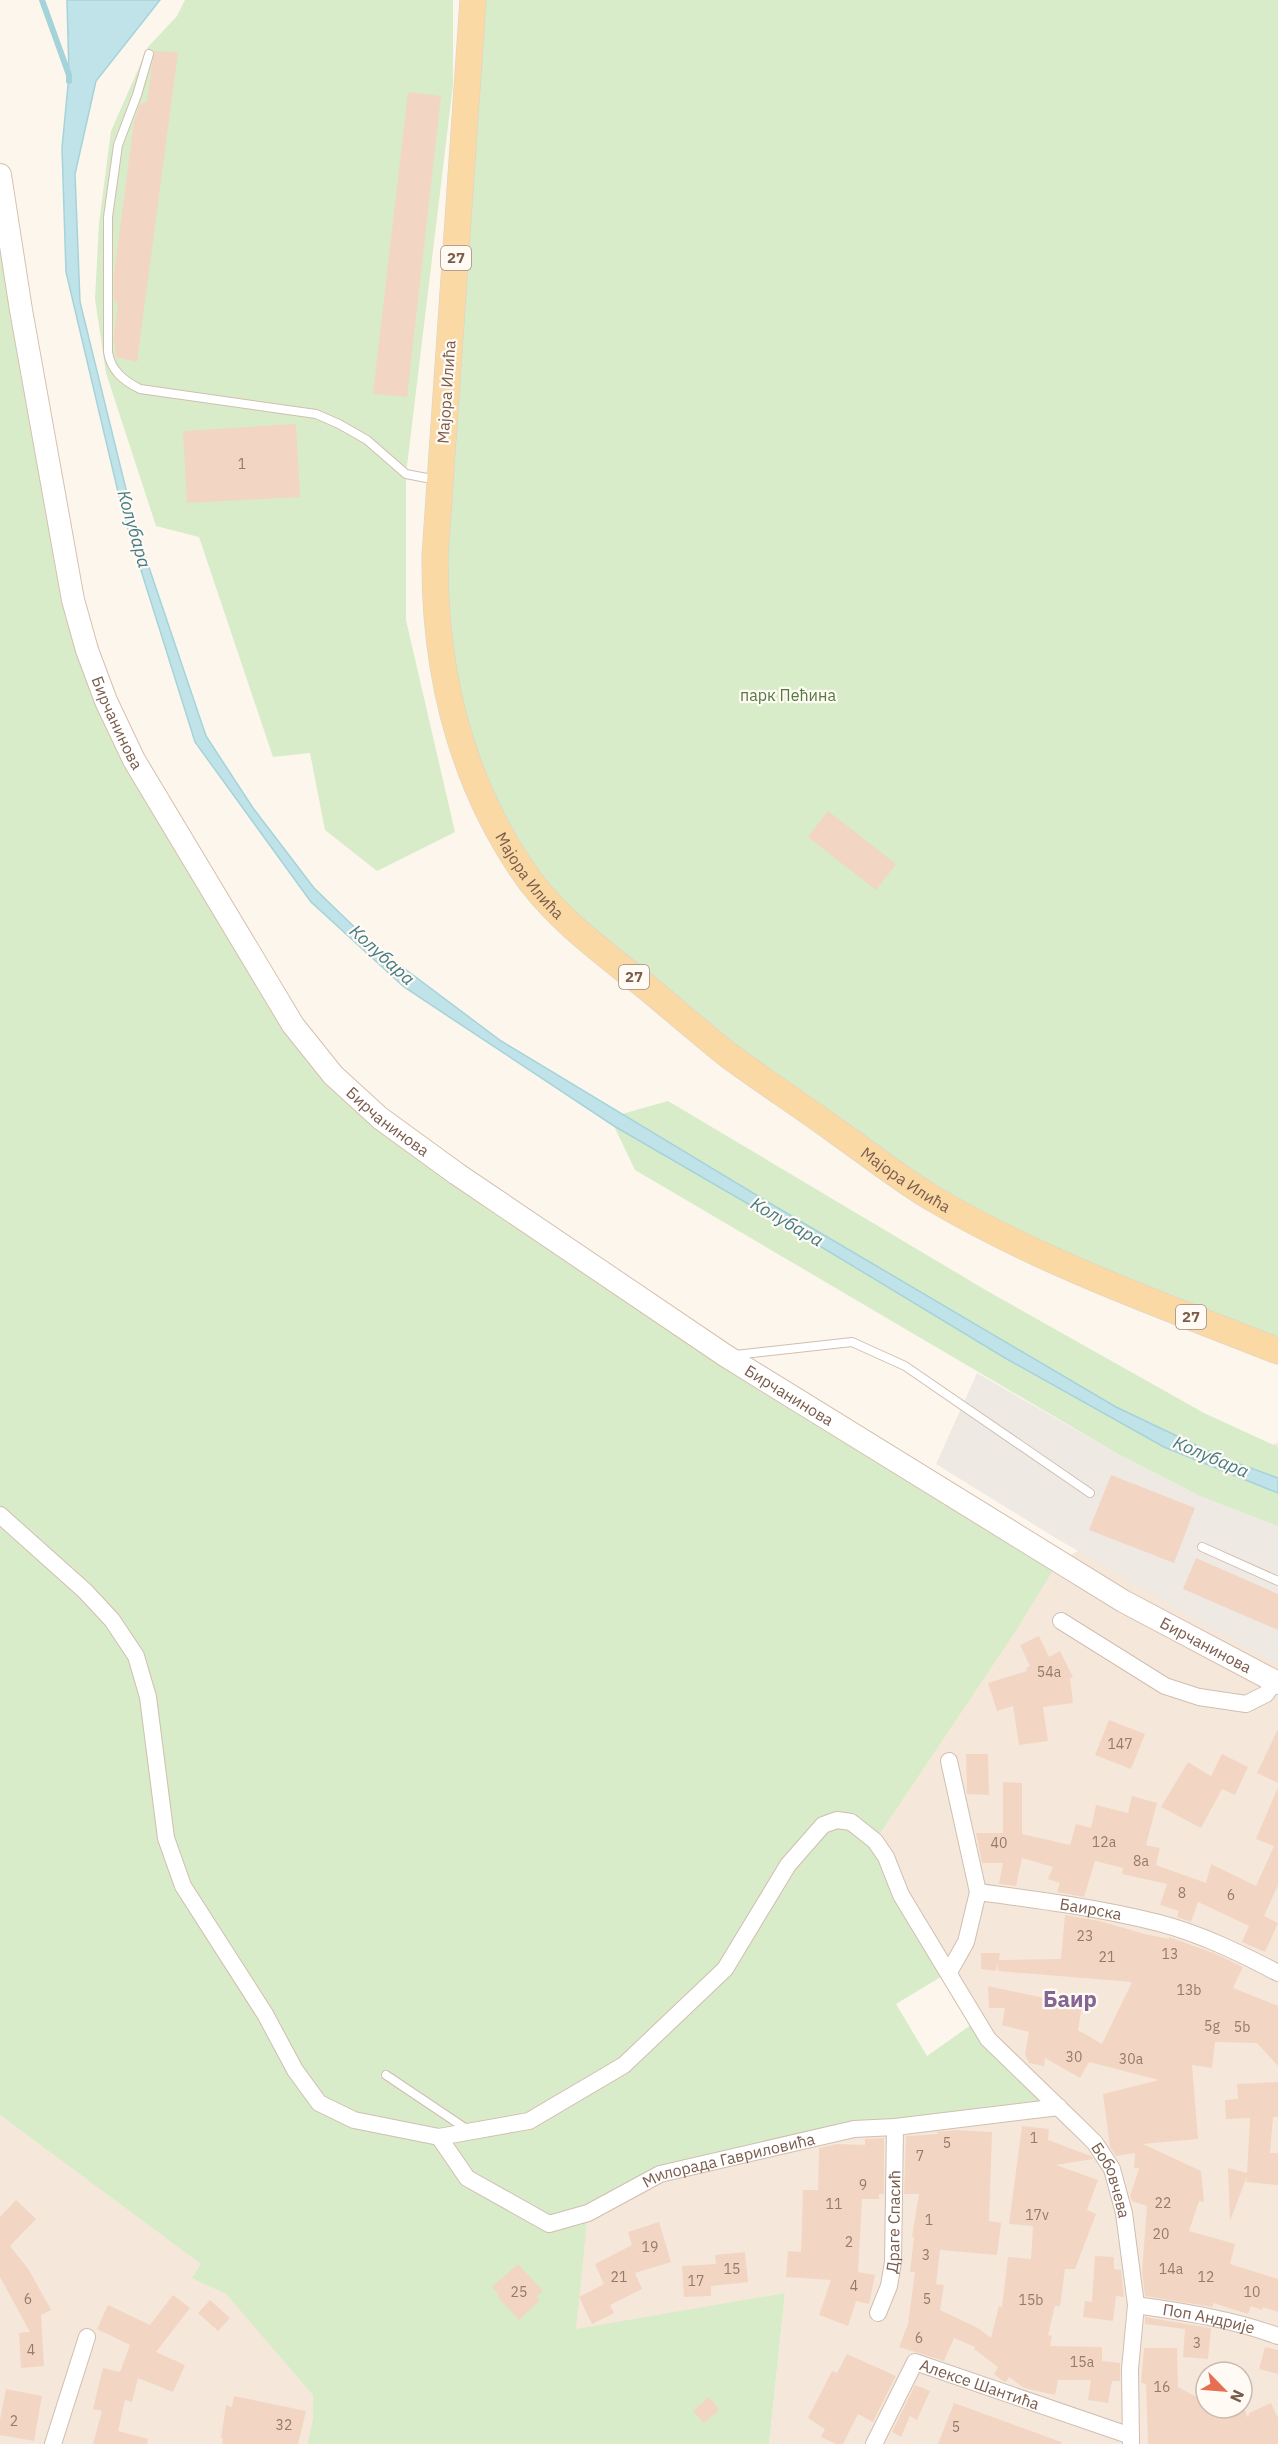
<svg xmlns="http://www.w3.org/2000/svg" width="1278" height="2444" viewBox="0 0 1278 2444" font-family="'IBM Plex Sans',sans-serif">
	<style>
		.residential { fill: #f5e8da; fill-rule: evenodd }
		.industrial { fill: #efe9e4 }
		.green { fill: #d8ecc9 }
		.water { fill: #bfe3e8; stroke: #a5d3da; stroke-width: 1.5 }
		.lines { fill: none; stroke-linecap: round; stroke-linejoin: round }
		.stream { stroke: #a5d3da; stroke-width: 6 }
		.building { fill: #f3d5c3 }
		.lane-casing { stroke: #d1beb0; stroke-width: 10 }
		.street-casing { stroke: #d1beb0; stroke-width: 18 }
		.secondary-casing { stroke: #d6c0b0; stroke-width: 24 }
		.primary-casing { stroke: #dad1cd; stroke-width: 27 }
		.lane { stroke: #fff; stroke-width: 8 }
		.street { stroke: #fff; stroke-width: 16 }
		.secondary { stroke: #fff; stroke-width: 22 }
		.primary { stroke: #fbd9a5; stroke-width: 26 }
		.labels { text-anchor: middle; stroke-width: 4.5; stroke-linejoin: round; paint-order: stroke }
		.number-label { font-size: 14px; fill: #987a6a }
		.shield { fill: #fffaf3; stroke: #a28b7f; stroke-width: 1.5 }
		.shield-label { font-size: 15px; font-weight: bold; fill: #7a5c4d }
		.street-label { font-size: 16px; fill: #7a5c4d; stroke: #fffaf3 }
		.park-label { font-size: 16px; fill: #537a41; stroke: #fffaf3 }
		.water-label { font-size: 18px; font-style: italic; fill: #437c86; stroke: #fffaf3 }
		.district-label { font-size: 22px; font-weight: bold; fill: #846695; stroke: #fffaf3 }
	</style>
	<rect width="100%" height="100%" fill="#fdf6ec"/>
	<g class="residential">
		<path d="M1278 1442V2444H769L785 2293 575 2330 588 2213 988 2039 875 1841 1058 1562ZM1206 2372H1242V2408H1206Z"/>
		<path d="M0 2115 337 2364 343 2444H0Z"/>
	</g>
	<path class="industrial" d="M977 1373 1118 1454 1198 1495 1278 1526V1664L1210 1628 1054 1537 936 1464Z"/>
	<g class="green">
		<path d="M185 0H453V85L406 474V620L455 832 377 871 325 830 310 753 273 757 199 537 156 526 106 373 95 299 99 223 111 131 148 47 177 16Z"/>
		<path d="M475 0H1278V1351L973 1219 569 926 495 825 437 620Z"/>
		<path d="M0 175 21 310 106 702 293 1025 380 1118 1058 1562 1017 1629 875 1841 949 1972 896 2004 927 2056 978 2020 1059 2107 895 2127 660 2174 588 2213 576 2329 785 2293 769 2444H308L313 2419V2395L226 2294 192 2278 201 2264 0 2115Z"/>
		<path d="M668 1101 989 1292 1204 1413 1278 1447V1478L1223 1458 1116 1407 952 1312 622 1114Z"/>
		<path d="M614 1126 800 1234 1004 1358 1164 1447 1278 1493V1526L1198 1495 1118 1454 635 1170Z"/>
	</g>
	<path class="water" d="M67 0H160L96 81 75 174 80 302 135 526 206 736 253 808 314 888 373 945 501 1041 778 1208 1116 1407 1223 1458 1278 1478V1493L1164 1447 1005 1358 800 1234 614 1126 404 987 311 902 195 742 123 513 66 272 62 148 69 75Z"/>
	<g class="lines">
		<path class="stream" d="M42 0 69 75V81"/>
	</g>
	<g class="building">
		<path d="M154 51 178 52 137 362 116 357 114 337 118 304 114 299V275L134 122 140 104 147 102Z"/>
		<path d="M408 92 441 96 407 397 373 394Z"/>
		<path d="M296 424 300 497 187 503 183 431Z"/>
		<path d="M828 811 896 864 876 890 808 837Z"/>
		<path d="M1111 1475 1195 1508 1174 1563 1089 1530Z"/>
		<path d="M1196 1558 1278 1594V1630L1183 1589Z"/>
		<path d="M1039 1636 1049 1657 1060 1651 1073 1677 1070 1678 1073 1703 1043 1707 1048 1741 1019 1745 1013 1706 997 1711 988 1683 1027 1671 1026 1668 1030 1666 1020 1645Z"/>
		<path d="M1109 1720 1145 1734 1131 1769 1095 1755Z"/>
		<path d="M1278 1729V1783L1257 1773Z"/>
		<path d="M966 1754H988L989 1795 967 1794Z"/>
		<path d="M1222 1754 1248 1767 1235 1795 1222 1789 1201 1828 1161 1807 1188 1762 1211 1776Z"/>
		<path d="M1003 1782 1022 1783V1834L1070 1845 1076 1824 1091 1828 1096 1805 1128 1813 1132 1796 1157 1803 1146 1845 1160 1848 1156 1865 1206 1883 1211 1864 1256 1886 1274 1846 1256 1839 1278 1787V1885L1264 1916 1278 1923 1265 1952 1242 1942 1249 1926 1198 1902 1191 1922 1177 1917 1179 1911 1160 1905 1167 1884 1122 1874 1123 1868 1095 1861 1084 1897 1057 1892 1060 1883 1048 1879 1053 1867 1022 1858 1016 1886 999 1884 1003 1863H982L976 1833H1003Z"/>
		<path d="M1065 1915 1099 1921 1145 1934 1169 1939V1937L1216 1954 1243 1967 1233 1988 1278 2006V2066L1257 2043 1215 2042 1212 2068 1192 2065 1198 2139 1143 2144 1201 2171 1204 2202 1199 2201 1189 2231 1235 2244 1230 2264 1278 2279V2312L1263 2307 1262 2310 1251 2306 1248 2314 1213 2303V2307L1145 2296 1142 2271 1147 2206 1132 2201 1130 2196 1139 2168H1134L1135 2153 1116 2156 1110 2147 1103 2094 1159 2080 1089 2062 1080 2078 1045 2058 1044 2066 1029 2063 1025 2054 1029 2032 1002 2025 1005 2008H989L988 1986 1082 2006 1078 2030 1102 2044 1132 1982 998 1971V1963L996 1971 981 1969V1953H1000L999 1960 1061 1959Z"/>
		<path d="M1278 2082V2117H1273L1270 2153H1278V2185L1246 2182 1247 2176 1230 2221 1228 2168 1247 2173 1250 2118 1226 2119 1225 2100 1238 2099 1237 2084Z"/>
		<path d="M1022 2126 1049 2129 1048 2140 1091 2156 1093 2159 1056 2165 1098 2180 1087 2210 1096 2214 1075 2269H1065L1060 2306H1055L1048 2335 1052 2336 1050 2346 1102 2347V2361L1120 2363V2381H1112L1108 2403 1088 2400 1091 2380H1058L1055 2395 1024 2388 1009 2377 1006 2382 1003 2381 994 2374 998 2367 974 2349 975 2347 954 2338 944 2361 899 2347 908 2324 915 2272H910L914 2237H912L919 2194H904L906 2136 938 2134 937 2132 955 2130 992 2132 989 2221 1001 2223 997 2255 940 2250 936 2284 944 2285 940 2310 978 2328 991 2338 999 2306 1002 2307 1008 2257 1031 2259 1033 2226 1009 2224Z"/>
		<path d="M884 2138V2194H879V2199H862L858 2272 875 2275 869 2304 856 2301 848 2326 819 2315 831 2280 786 2277 788 2251 801 2252 803 2190H818L819 2148 837 2144 865 2145V2139Z"/>
		<path d="M16 2200 36 2219 10 2246 29 2270 51 2310 41 2315 44 2366 21 2368 19 2333 30 2332 0 2277V2217Z"/>
		<path d="M659 2222 671 2262 635 2273 642 2289 610 2305 614 2313 592 2324 579 2297 604 2284 595 2264 632 2245 628 2232Z"/>
		<path d="M745 2252 748 2282 711 2286V2296L684 2297 682 2266 716 2264 715 2255Z"/>
		<path d="M1095 2256 1114 2257V2269L1121 2270 1124 2297 1116 2296 1113 2321 1083 2317 1085 2301 1092 2302Z"/>
		<path d="M518 2264 543 2291 536 2297 540 2300 519 2320 497 2296 499 2294 492 2287Z"/>
		<path d="M173 2295 190 2308 156 2352 185 2365 173 2392 138 2378 132 2402 125 2400 118 2431 148 2439 147 2444H93L102 2411 93 2409 103 2368 120 2372 130 2345 97 2329 108 2305 150 2325Z"/>
		<path d="M210 2300 230 2318 218 2331 198 2313Z"/>
		<path d="M1145 2317 1211 2328 1208 2359 1183 2357 1185 2329 1145 2324Z"/>
		<path d="M1265 2347 1278 2350V2374L1259 2369Z"/>
		<path d="M1144 2348H1177L1178 2387 1206 2402V2408H1244L1248 2418 1249 2413 1271 2403 1278 2418V2444H1148L1146 2384 1141 2383Z"/>
		<path d="M847 2354 896 2376 873 2422 858 2414 843 2444H836L821 2437 825 2429 808 2418 832 2371 837 2373Z"/>
		<path d="M915 2385 930 2391 917 2420 910 2416 901 2437 892 2432Z"/>
		<path d="M6 2389 42 2396 34 2441 0 2435V2420Z"/>
		<path d="M234 2396 306 2411 298 2444H222L223 2439 221 2438 226 2405 232 2407Z"/>
		<path d="M709 2397 719 2410 704 2423 693 2411Z"/>
		<path d="M954 2403 1061 2442V2444H938Z"/>
	</g>
	<g class="lines">
		<g class="lane-casing">
			<g id="lane">
				<path d="M149 54 137 95 118 145 108 217V352C111 371 124 381 140 389L316 414 339 424 367 440 406 474 437 480"/>
				<path d="M735 1355 852 1342 905 1366 1090 1493"/>
				<path d="M1202 1547 1278 1581"/>
				<path d="M386 2075 468 2130"/>
			</g>
		</g>
		<g class="street-casing">
			<g id="street">
				<path id="s1" d="M0 1515 85 1591 112 1620 136 1656 148 1697 166 1838 183 1886 265 2014 295 2070 319 2103 354 2120 439 2137 529 2121 624 2065 725 1969 788 1865 823 1825 837 1820 851 1822 875 1841 886 1857 901 1895 988 2039 1084 2132 1095 2143 1112 2169 1124 2213 1136 2305 1130 2369 1131 2444"/>
				<path d="M1061 1621 1165 1686 1199 1697 1246 1704 1266 1694 1275 1681"/>
				<path d="M949 1761 978 1892"/>
				<path id="s2" d="M949 1972 966 1942 978 1892C1039 1900 1100 1908 1159 1923 1201 1934 1240 1953 1278 1973"/>
				<path id="s3" d="M439 2137 467 2178 549 2224 588 2213 660 2174 854 2129 895 2127 1059 2107"/>
				<path id="s4" d="M1136 2305C1185 2312 1231 2319 1278 2336"/>
				<path id="s5" d="M878 2313 889 2286 893 2262 895 2127"/>
				<path d="M53 2444 87 2337"/>
				<path id="s6" d="M874 2444 915 2362 1131 2436"/>
			</g>
		</g>
		<g class="secondary-casing">
			<g id="secondary">
				<path id="s7" d="M0 175 21 310 73 600 87 650 106 701 134 760 293 1025 333 1075 380 1118 457 1174 726 1356 1123 1601 1278 1683"/>
			</g>
		</g>
		<g class="primary-casing">
			<g id="primary">
				<path id="s8" d="M473 0 435 556C434 667 459 775 521 868 555 920 610 957 656 995 680 1015 704 1036 728 1055 765 1082 803 1107 840 1134 870 1155 900 1179 932 1198 1040 1262 1161 1305 1278 1351"/>
			</g>
		</g>
		<use href="#lane" class="lane"/>
		<use href="#street" class="street"/>
		<use href="#secondary" class="secondary"/>
		<use href="#primary" class="primary"/>
	</g>
	<g class="labels">
		<g class="number-label">
			<text x="242" y="469">1</text>
			<text x="1049" y="1677">54a</text>
			<text x="1120" y="1749">147</text>
			<text x="1104" y="1847">12a</text>
			<text x="999" y="1848">40</text>
			<text x="1141" y="1866">8a</text>
			<text x="1182" y="1898">8</text>
			<text x="1231" y="1900">6</text>
			<text x="1085" y="1941">23</text>
			<text x="1170" y="1959">13</text>
			<text x="1107" y="1962">21</text>
			<text x="1189" y="1995">13b</text>
			<text x="1212" y="2031">5g</text>
			<text x="1242" y="2032">5b</text>
			<text x="1074" y="2062">30</text>
			<text x="1131" y="2064">30a</text>
			<text x="1034" y="2143">1</text>
			<text x="947" y="2148">5</text>
			<text x="920" y="2161">7</text>
			<text x="863" y="2190">9</text>
			<text x="1163" y="2208">22</text>
			<text x="834" y="2209">11</text>
			<text x="1037" y="2220">17v</text>
			<text x="929" y="2225">1</text>
			<text x="1161" y="2239">20</text>
			<text x="849" y="2247">2</text>
			<text x="650" y="2252">19</text>
			<text x="926" y="2260">3</text>
			<text x="732" y="2274">15</text>
			<text x="1171" y="2274">14a</text>
			<text x="619" y="2282">21</text>
			<text x="1206" y="2282">12</text>
			<text x="696" y="2286">17</text>
			<text x="854" y="2291">4</text>
			<text x="519" y="2297">25</text>
			<text x="1252" y="2297">10</text>
			<text x="28" y="2304">6</text>
			<text x="927" y="2304">5</text>
			<text x="1031" y="2305">15b</text>
			<text x="919" y="2343">6</text>
			<text x="1197" y="2348">3</text>
			<text x="31" y="2355">4</text>
			<text x="1082" y="2367">15a</text>
			<text x="1162" y="2392">16</text>
			<text x="14" y="2426">2</text>
			<text x="284" y="2430">32</text>
			<text x="956" y="2432">5</text>
		</g>
		<g class="shield">
			<rect x="441" y="246" width="30" height="24" rx="4.5"/>
			<rect x="619" y="965" width="30" height="24" rx="4.5"/>
			<rect x="1176" y="1305" width="30" height="24" rx="4.5"/>
		</g>
		<g class="shield-label">
			<text x="456" y="263">27</text>
			<text x="634" y="982">27</text>
			<text x="1191" y="1322">27</text>
		</g>
		<g class="street-label">
			<text transform="translate(446 392) rotate(-86)" y="6">Мајора Илића</text>
			<text dy="6" stroke="none"><textPath href="#s7" startOffset="562">Бирчанинова</textPath></text>
			<text dy="6" stroke="none"><textPath href="#s8" startOffset="897">Мајора Илића</textPath></text>
			<text dy="6" stroke="none"><textPath href="#s7" startOffset="1048">Бирчанинова</textPath></text>
			<text dy="6" stroke="none"><textPath href="#s8" startOffset="1383">Мајора Илића</textPath></text>
			<text dy="6" stroke="none"><textPath href="#s7" startOffset="1534">Бирчанинова</textPath></text>
			<text dy="6" stroke="none"><textPath href="#s7" startOffset="2020">Бирчанинова</textPath></text>
			<text dy="6" stroke="none"><textPath href="#s2" startOffset="200">Баирска</textPath></text>
			<text dy="6" stroke="none"><textPath href="#s3" startOffset="336">Милорада Гавриловића</textPath></text>
			<text dy="6" stroke="none"><textPath href="#s1" startOffset="1809">Бобовчева</textPath></text>
			<text dy="6" stroke="none"><textPath href="#s5" startOffset="94">Драге Спасић</textPath></text>
			<text dy="6" stroke="none"><textPath href="#s4" startOffset="74">Поп Андрије</textPath></text>
			<text dy="6" stroke="none"><textPath href="#s6" startOffset="160">Алексе Шантића</textPath></text>
		</g>
		<g class="park-label">
			<text x="788" y="701">парк Пећина</text>
		</g>
		<g class="water-label">
			<text transform="translate(134 529) rotate(74)" y="6">Колубара</text>
			<text transform="translate(382 955) rotate(42)" y="6">Колубара</text>
			<text transform="translate(787 1222) rotate(30)" y="6">Колубара</text>
			<text transform="translate(1211 1457) rotate(23)" y="6">Колубара</text>
		</g>
		<g class="district-label">
			<text x="1070" y="2007">Баир</text>
		</g>
	</g>
	<g transform="translate(1224 2390) rotate(115)"><circle r="28" fill="#fffaf3" stroke="#cabbb1" stroke-width="1.5"/>
	<path d="M0-4.5L10 22L0 15L-10 22Z" fill="#e76f51"/>
	<text y="-9" font-size="16" font-weight="bold" text-anchor="middle" fill="#7a5c4d">N</text>
	</g>
</svg>
